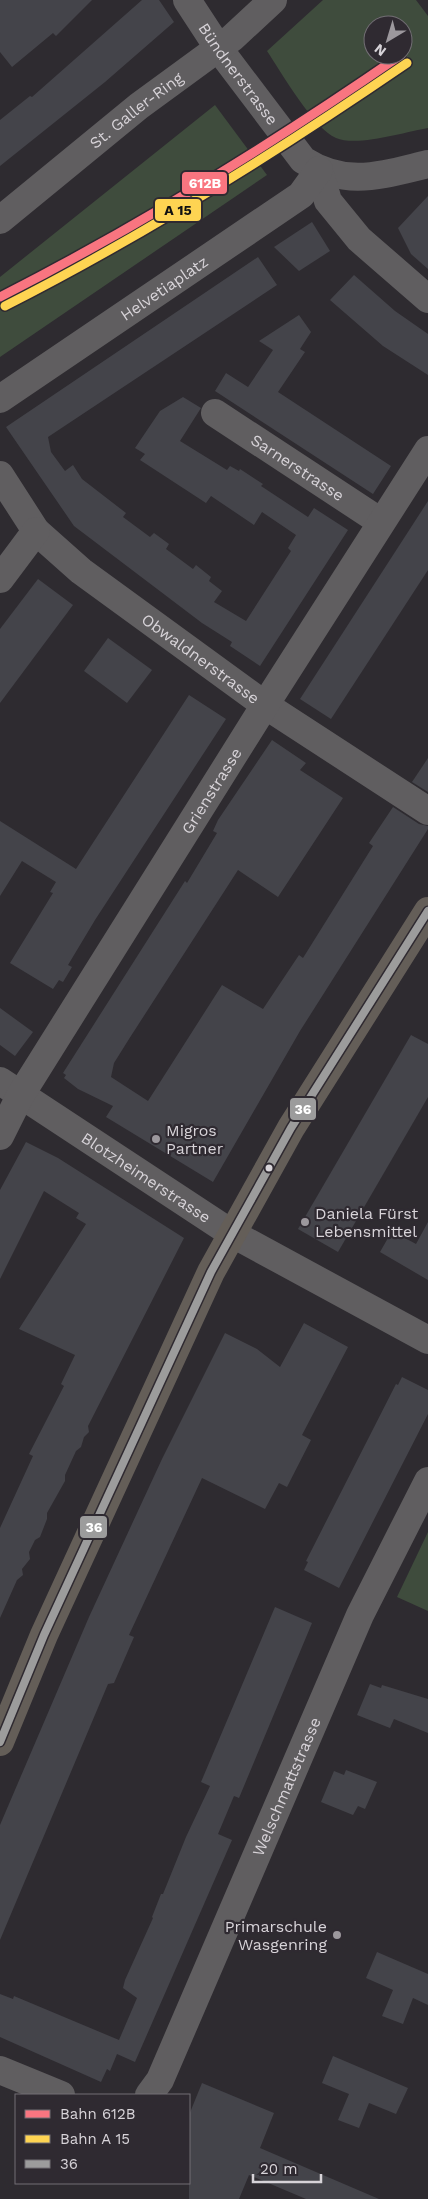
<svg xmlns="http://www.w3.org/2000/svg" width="428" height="2199" viewBox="0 0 428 2199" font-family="'Work Sans',sans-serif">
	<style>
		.green { fill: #3f4c3d; fill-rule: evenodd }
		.building { fill: #44444a }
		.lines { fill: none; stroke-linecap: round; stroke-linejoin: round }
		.minor { stroke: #605e60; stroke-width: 28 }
		.major { stroke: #645e58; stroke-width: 28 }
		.bus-1-casing { stroke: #2f2a31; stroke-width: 11 }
		.bus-1 { stroke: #9c9c9c; stroke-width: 8 }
		.rail-1-casing { stroke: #2f2a31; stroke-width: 12 }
		.rail-2-casing { stroke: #2f2a31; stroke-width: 12 }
		.rail-1 { stroke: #f97580; stroke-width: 9 }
		.rail-2 { stroke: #fed452; stroke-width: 9 }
		.poi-dot { fill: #9c989d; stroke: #2f2a31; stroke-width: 2 }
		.bus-dot { fill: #d7d3d8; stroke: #2f2a31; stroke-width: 2 }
		.labels { text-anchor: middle; stroke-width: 4.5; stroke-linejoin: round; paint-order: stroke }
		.street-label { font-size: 16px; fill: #d7d3d8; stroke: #2f2a31 }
		.poi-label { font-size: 16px; fill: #d7d3d8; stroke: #2f2a31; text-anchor: start }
		.line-badge { stroke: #2f2a31; stroke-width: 2 }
		.badge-label { font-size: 14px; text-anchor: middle; font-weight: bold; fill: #fff }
		.pale-badge-label { font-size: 14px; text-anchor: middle; font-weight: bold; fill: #111 }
	</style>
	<rect width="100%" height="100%" fill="#2e2b30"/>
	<g class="green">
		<path d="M323 0H416L428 16V128C405 132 357 147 336 138 314 129 281 72 267 51ZM373 25H403V55H373Z"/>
		<path d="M215 105 267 175 0 357V277Z"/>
		<path d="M428 1532V1611L397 1597Z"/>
	</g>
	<g class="building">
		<path d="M0 0H92L56 36 53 33 12 67 0 52Z"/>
		<path d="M142 0H159L174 22 105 82 0 166V120L30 96 32 97Z"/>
		<path d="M428 196V269L411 254 398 228Z"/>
		<path d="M312 222 330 251 299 271 274 247Z"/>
		<path d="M258 257 277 285 48 437 51 452 65 471 73 465 82 479 126 513 123 517 150 537 154 533 169 544 166 549 193 569 196 565 211 577 209 581 222 591 214 602 246 621 291 551 288 548 296 535 262 512 254 525 211 496 206 503 140 460 145 454 135 448 160 411 183 397 201 408 180 441 227 470 230 466 239 471 240 469 263 484 261 486 308 517 314 508 348 530 260 666 230 646 232 642 202 623 74 526 6 427Z"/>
		<path d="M354 275 395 311 428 334V375L383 346 330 300Z"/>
		<path d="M299 315 311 332 300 349 305 352 278 392 391 466 373 494 215 391 226 373 248 387 273 350 259 341Z"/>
		<path d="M428 501V570L331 719 300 699Z"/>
		<path d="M38 579 73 605 0 703V629Z"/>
		<path d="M108 638 152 670 127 703 84 671Z"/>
		<path d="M189 695 226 719 95 920 68 965 72 967 63 982 59 980 53 989 10 963 53 893 50 892 56 882 22 861 0 896V821L76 869Z"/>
		<path d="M272 740 306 763 300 770 343 798 278 897 238 870 129 1039 114 1063 111 1077 148 1101 222 985 263 1009 299 955 303 958 373 846 369 843 393 807 419 824 428 826V829L300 1031 213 1182 106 1117 113 1106 78 1089 64 1078 66 1075 63 1073 185 881 187 883 217 833 213 831 218 820Z"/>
		<path d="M428 758V792L412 782Z"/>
		<path d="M0 1008 33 1032 15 1056 0 1045Z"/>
		<path d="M411 1035 428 1044V1097L338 1252 298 1229Z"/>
		<path d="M26 1142 58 1158 184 1238 88 1426 89 1432 84 1437 81 1447 76 1451 65 1475V1481L47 1513V1519L40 1537 35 1540 29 1552 30 1559 22 1569 23 1575 17 1580 0 1618V1528L33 1456 29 1454 64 1386 61 1384 75 1355 19 1329 86 1224 76 1218 79 1213 44 1191 0 1279V1190Z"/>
		<path d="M428 1222V1280L380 1252 392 1231 416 1244Z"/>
		<path d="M304 1323 348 1347 302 1435 311 1440 287 1487 279 1483 265 1509 202 1478 129 1635 134 1637 114 1683 108 1684 0 1940V1825L89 1617 162 1459 225 1333 257 1349 280 1367Z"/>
		<path d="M402 1377 428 1390V1414L339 1588 304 1570 308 1562 306 1561 396 1384 398 1385Z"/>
		<path d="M275 1607 312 1623 239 1798 234 1796 218 1834 232 1840 135 2062 117 2054 110 2071 107 2069 101 2082 0 2037V1994L13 1999 14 1996 119 2040 137 1998 123 1988 125 1980 153 1918 152 1917 161 1894H163L186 1837 210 1786 201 1782Z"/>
		<path d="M370 1684 381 1688 382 1685 428 1699V1733L394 1719 390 1728 357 1715Z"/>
		<path d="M346 1770 377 1782 365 1809 358 1806 353 1815 321 1802 334 1771 344 1775Z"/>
		<path d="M377 1952 428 1974V2005L413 1998 403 2024 382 2016 393 1990 366 1978Z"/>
		<path d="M333 2056 408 2088 396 2114 369 2103 359 2128 338 2120 349 2094 322 2083Z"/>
		<path d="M202 2083 274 2113 260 2148 379 2199H306L249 2175 239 2199H189V2115Z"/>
	</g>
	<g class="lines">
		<g class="minor">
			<path id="s1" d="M187 0 219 49 303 160C347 188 381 175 428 164"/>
			<path d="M319 170 328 201 359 239 428 299"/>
			<path id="s2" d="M0 220 139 106 232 38 273 0"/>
			<path id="s3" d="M0 399 301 195 319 170"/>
			<path id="s4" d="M215 413 381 522"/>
			<path id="s5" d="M0 475 36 531 81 571 265 705 428 811"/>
			<path d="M0 579 36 531"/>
			<path id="s6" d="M0 1081 231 1233 428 1340"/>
			<path id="s7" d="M0 1136 20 1096 265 705 428 450"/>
			<path d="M0 2070 61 2095"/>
			<path id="s8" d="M149 2095 160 2080 360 1615 428 1481"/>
		</g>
		<path class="major" d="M0 1742 44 1635 211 1272 291 1128 428 911"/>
		<g class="bus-1-casing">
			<path id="bus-1" d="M0 1742 44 1635 211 1272 291 1128 428 911"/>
		</g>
		<use href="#bus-1" class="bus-1"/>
		<g class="rail-1-casing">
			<path id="rail-1" d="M0 297C140 226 272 144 401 55"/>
		</g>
		<g class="rail-2-casing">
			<path id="rail-2" d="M5 306C145 235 277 152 407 63"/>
		</g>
		<use href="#rail-1" class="rail-1"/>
		<use href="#rail-2" class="rail-2"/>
	</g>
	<g class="poi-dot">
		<circle cx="156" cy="1139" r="5"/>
		<circle cx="305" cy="1222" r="5"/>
		<circle cx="337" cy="1935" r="5"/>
	</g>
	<circle class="bus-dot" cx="269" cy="1168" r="4.5"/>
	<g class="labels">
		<g class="street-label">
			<text dy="6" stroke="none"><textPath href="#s1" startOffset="90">Bündnerstrasse</textPath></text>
			<text dy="6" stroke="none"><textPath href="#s2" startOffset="175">St. Galler-Ring</textPath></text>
			<text dy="6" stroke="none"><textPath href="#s3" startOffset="198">Helvetiaplatz</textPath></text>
			<text dy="6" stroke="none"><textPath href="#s4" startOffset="99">Sarnerstrasse</textPath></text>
			<text dy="6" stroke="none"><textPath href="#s5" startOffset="275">Obwaldnerstrasse</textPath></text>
			<text dy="6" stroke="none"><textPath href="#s7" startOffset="405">Grienstrasse</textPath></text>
			<text dy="6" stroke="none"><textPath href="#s6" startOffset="175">Blotzheimerstrasse</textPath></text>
			<text dy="6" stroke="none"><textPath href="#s8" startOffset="338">Welschmattstrasse</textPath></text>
		</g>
		<g class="poi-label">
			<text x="166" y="1136">Migros<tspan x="166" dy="18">Partner</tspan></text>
			<text x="315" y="1219">Daniela Fürst<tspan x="315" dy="18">Lebensmittel</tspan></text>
			<text x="327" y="1932" text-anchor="end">Primarschule<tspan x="327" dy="18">Wasgenring</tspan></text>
		</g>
	</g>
	<g class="line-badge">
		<rect x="181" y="171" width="47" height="24" rx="5" fill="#f97580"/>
		<rect x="154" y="198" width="48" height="24" rx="5" fill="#fed452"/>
		<rect x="289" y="1097" width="28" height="24" rx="5" fill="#9c9c9c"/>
		<rect x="79" y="1515" width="29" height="24" rx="5" fill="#9c9c9c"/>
	</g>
	<g class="badge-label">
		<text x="205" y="188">612B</text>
		<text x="303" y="1114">36</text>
		<text x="94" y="1532">36</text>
	</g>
	<g class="pale-badge-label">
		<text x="178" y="215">A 15</text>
	</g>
	<rect x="15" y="2094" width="175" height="90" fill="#2f2a31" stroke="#726e74"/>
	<rect x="25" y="2110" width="25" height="8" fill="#f97580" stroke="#726e74"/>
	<text x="60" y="2119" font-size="15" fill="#d7d3d8">Bahn 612B</text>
	<rect x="25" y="2135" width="25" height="8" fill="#fed452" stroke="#726e74"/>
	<text x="60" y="2144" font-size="15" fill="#d7d3d8">Bahn A 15</text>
	<rect x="25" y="2160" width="25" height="8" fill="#9c9c9c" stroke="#726e74"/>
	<text x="60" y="2169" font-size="15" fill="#d7d3d8">36</text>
	<g transform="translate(388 40) rotate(218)"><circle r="24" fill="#2f2a31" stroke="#726e74"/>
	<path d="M0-4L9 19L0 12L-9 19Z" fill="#9c989d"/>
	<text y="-8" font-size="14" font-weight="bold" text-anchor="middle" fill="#d7d3d8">N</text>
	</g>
	<path d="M253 2174v8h68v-8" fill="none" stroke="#d7d3d8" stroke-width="2.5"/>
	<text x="260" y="2174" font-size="15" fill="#d7d3d8" stroke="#2f2a31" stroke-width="4" paint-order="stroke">20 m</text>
</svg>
